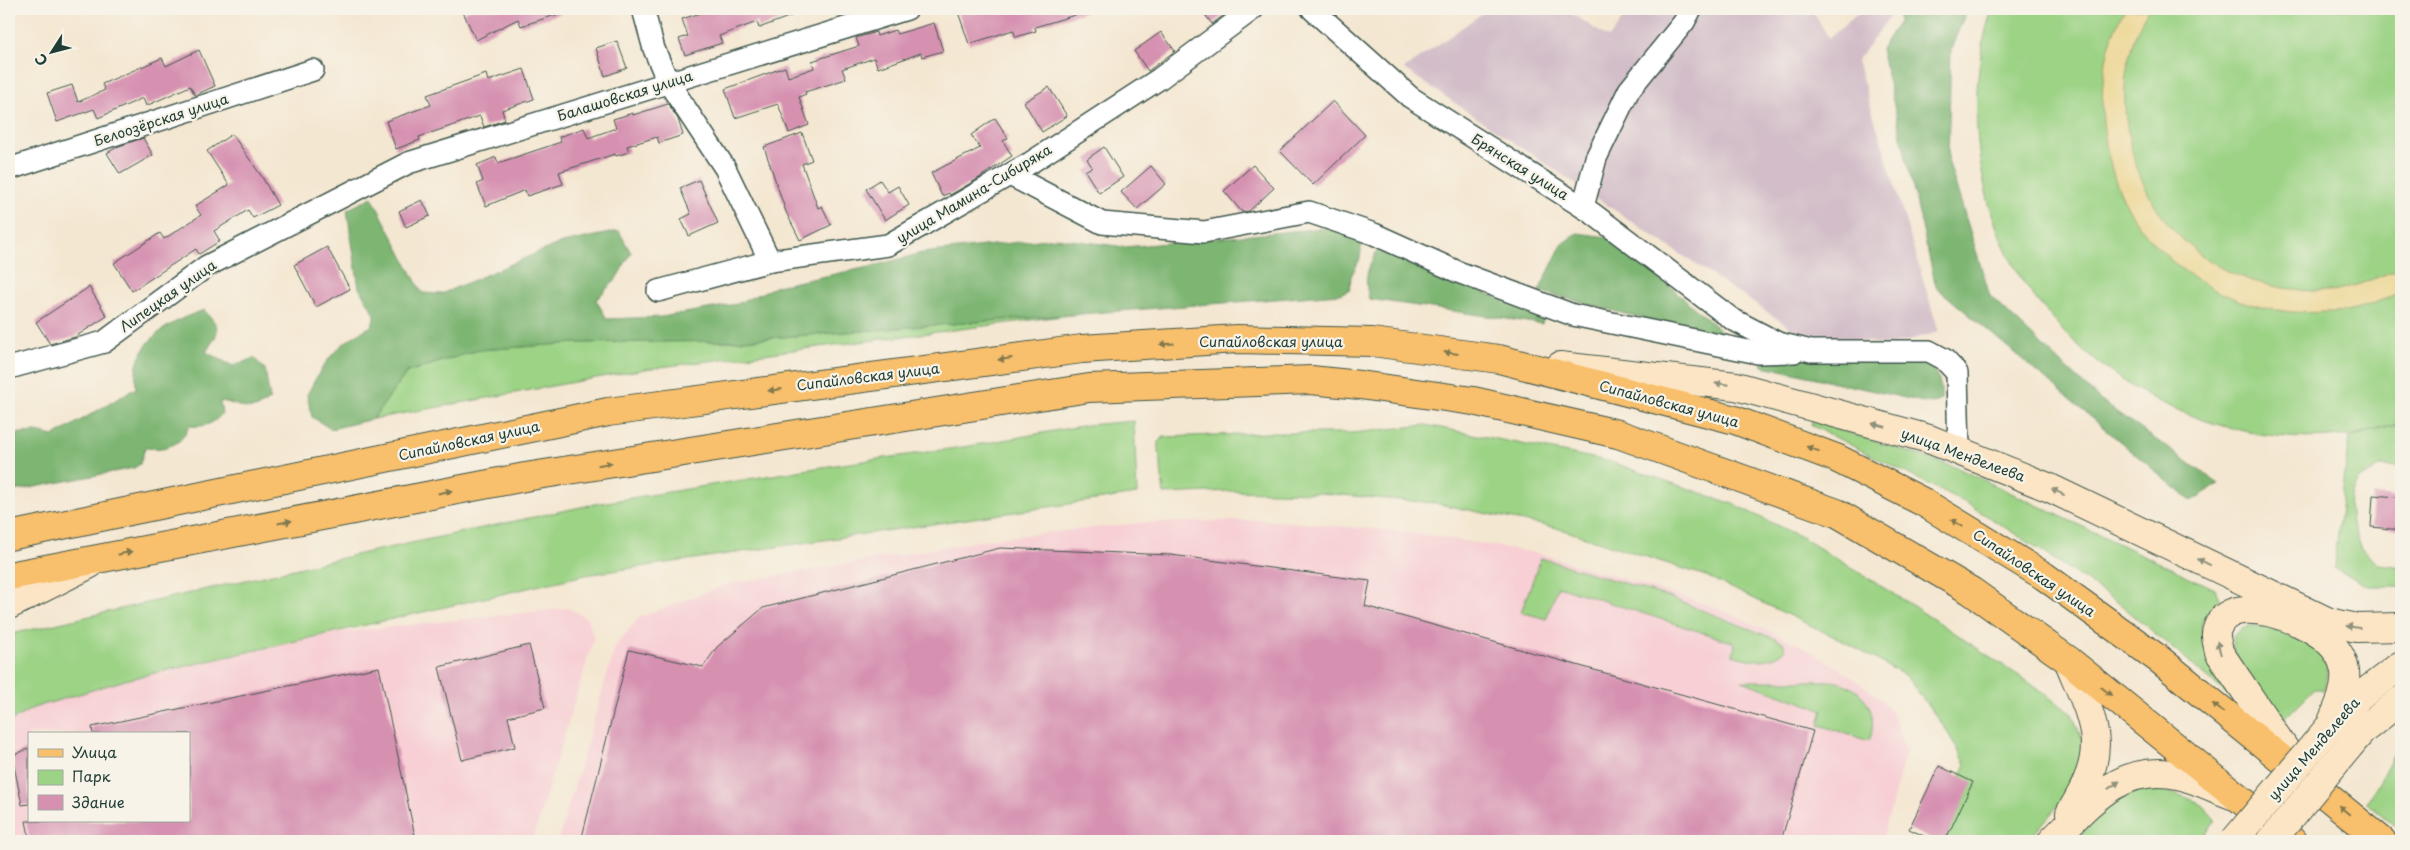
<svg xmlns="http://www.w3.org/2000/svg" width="2410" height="850" viewBox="0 0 2410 850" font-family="'Playpen Sans',sans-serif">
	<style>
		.built { fill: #f7cfd4; fill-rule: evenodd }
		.industrial { fill: #d2bdc8 }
		.green { fill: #9cd385; stroke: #5e885c }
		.forest { fill: #7db572; stroke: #4e7953 }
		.sand { fill: #eeda9e; stroke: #868c69 }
		.building { fill: #d691b1 }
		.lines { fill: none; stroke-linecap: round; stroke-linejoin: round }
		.street-casing { stroke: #3f564c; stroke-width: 24 }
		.secondary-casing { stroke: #3f564c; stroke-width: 30 }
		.primary-casing { stroke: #3f564c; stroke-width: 30 }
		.street { stroke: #fff; stroke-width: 21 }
		.secondary { stroke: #fce5c4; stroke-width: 28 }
		.primary { stroke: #f8bf6c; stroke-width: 28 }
		.secondary-bridge-casing { stroke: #3f564c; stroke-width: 30; stroke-linecap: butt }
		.secondary-bridge { stroke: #fce5c4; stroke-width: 28 }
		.oneway { fill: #81784d }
		.oneway2 { fill: #8e917c }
		.labels { text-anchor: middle; stroke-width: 4.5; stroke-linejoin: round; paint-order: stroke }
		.street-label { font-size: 14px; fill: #1f3d34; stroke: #f7f3e8 }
	</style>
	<rect width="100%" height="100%" fill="#f7f3e8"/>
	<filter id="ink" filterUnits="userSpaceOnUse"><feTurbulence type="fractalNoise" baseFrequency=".02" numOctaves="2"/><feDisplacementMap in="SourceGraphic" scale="10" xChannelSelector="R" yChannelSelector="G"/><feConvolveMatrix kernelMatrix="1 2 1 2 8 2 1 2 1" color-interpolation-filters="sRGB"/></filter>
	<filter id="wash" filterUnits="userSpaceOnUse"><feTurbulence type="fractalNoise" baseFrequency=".0096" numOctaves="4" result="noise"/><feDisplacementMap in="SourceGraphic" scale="20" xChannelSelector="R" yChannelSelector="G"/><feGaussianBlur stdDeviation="1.12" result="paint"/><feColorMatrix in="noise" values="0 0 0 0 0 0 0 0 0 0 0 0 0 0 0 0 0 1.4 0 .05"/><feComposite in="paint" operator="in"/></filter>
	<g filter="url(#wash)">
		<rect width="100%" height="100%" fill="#f4e7d1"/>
		<g class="built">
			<path d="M1265 520 1410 532 1542 554 1715 607 1798 644 1848 674 1883 701 1893 715 1906 751 1882 841H558L616 645 640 617 729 584 997 538 1141 523Z"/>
			<path d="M568 608 587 618 594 638 532 841H9V722L33 708 125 680 335 633ZM29 734H189V821H29Z"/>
		</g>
		<path class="industrial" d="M1488 9H1565L1609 38 1630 9H1811L1829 38 1864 9H1895L1857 61 1939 332 1889 345 1797 332 1404 69Z"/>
		<g class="green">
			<path d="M1992 9H2401V423C2277 464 2136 416 2052 318 2040 304 2027 289 2018 273 1973 195 1965 93 1992 9Z"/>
			<path d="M1079 314 645 369 373 419 407 372 479 350 577 343 730 341Z"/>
			<path d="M1134 421 1137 494 585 575 125 680 33 708 9 722V635L16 633 355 555 595 504 822 467 970 446 1087 425Z"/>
			<path d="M1812 421 1958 468 2215 589 2219 599 2202 621V633L2235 701 2120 604 2042 551 1968 504 1811 425Z"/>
			<path d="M2401 424V467L2381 466 2358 480 2352 492 2349 506 2351 521 2362 549 2379 564 2401 567V586H2368L2334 568 2349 437Z"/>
			<path d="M1426 425 1608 461 1733 504 1803 538 1913 606 2027 681 2072 714 2083 742 2080 771 2067 795 2028 841H1931L1966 764 1945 728 1906 676 1839 639 1706 576 1557 528 1434 503 1319 493 1231 491 1164 494 1158 442 1164 437 1269 433H1353Z"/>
			<path d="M1541 558 1666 596 1783 642 1786 649C1774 664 1750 661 1733 655L1735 643 1558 586 1546 619 1521 612Z"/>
			<path d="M2256 625C2287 630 2345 650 2323 690L2315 688 2280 723 2232 648 2233 636 2241 628Z"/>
			<path d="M1742 681H1829C1861 683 1881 710 1869 741L1819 725 1823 710Z"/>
			<path d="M2397 748 2401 753V831L2366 802 2380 781Z"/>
			<path d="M2164 791C2183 796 2205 801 2215 820L2198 841H2076C2091 822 2111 799 2136 792 2144 790 2155 791 2164 791Z"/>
		</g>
		<g class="forest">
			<path d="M1898 9H1967L1951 49 1948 160 1990 296 2101 401 2219 484 2191 501 1936 287 1881 49 1899 21Z"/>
			<path d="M372 197 422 293 441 294 558 244 619 231 631 253 616 279 596 300 607 319 661 317 737 304 777 286 869 267 922 253 1056 238 1125 247 1335 227 1362 239 1360 259 1351 276 1350 289 1340 294 730 341 577 343 479 350 407 372 373 419 331 429 312 417 307 395C325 360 336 344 372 326L375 314 359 288 347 210Z"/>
			<path d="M1577 233 1615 238 1723 333 1719 339 1539 291 1562 244Z"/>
			<path d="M1380 246 1473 288 1544 316 1542 324 1369 299C1363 274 1368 268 1380 246Z"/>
			<path d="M204 310C223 330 219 331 206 352L233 366 254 358 265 369 270 399C250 417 242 404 220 401L222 414C212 425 204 427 189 426 182 446 165 450 145 448L140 464 134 468 9 492V434L36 432 54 436 136 388C131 343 166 323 204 310Z"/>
			<path d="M1817 357 1928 363C1938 375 1942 383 1941 399L1935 403 1923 402 1763 366 1762 361Z"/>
		</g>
		<path class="sand" d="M2125 9H2149C2127 42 2121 87 2127 126 2139 211 2197 275 2284 288 2301 290 2319 293 2337 290 2359 286 2380 276 2401 268V292C2385 299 2368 306 2351 310 2343 312 2334 312 2325 312 2247 318 2172 279 2130 212 2114 185 2106 153 2103 122 2100 84 2105 43 2125 9Z"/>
		<g id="blocks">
			<g class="building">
				<path d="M470 9H564L565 12 521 26 518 19 476 40 463 12Z"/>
				<path d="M713 9H807V10L759 28 757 22 719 36 722 43 685 55 679 39 688 36 682 19Z"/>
				<path d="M957 9H1085V12L1035 27 1036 31 1016 37 1013 30 969 44Z"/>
				<path d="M1201 9H1232L1212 24Z"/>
				<path d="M934 23 943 51 922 57 921 53 878 68 874 58 842 69 846 79 805 92 806 94 799 97 809 125 789 133 778 104 735 118 725 89 785 67 788 77 814 68 812 61 859 46 856 38 876 32 877 36 895 30 897 34Z"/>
				<path d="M1161 32 1175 51 1148 71 1134 51Z"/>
				<path d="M617 41 627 68 605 76 596 48Z"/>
				<path d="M199 50 215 86 195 95 190 86 146 106 143 98 98 118 94 109 57 122 47 93 72 85 78 102 105 90 102 84 162 58 166 66Z"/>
				<path d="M524 69 534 99 502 110 505 120 484 127 480 116 419 137 420 140 396 149 386 121 431 105 427 95 486 74 488 81Z"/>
				<path d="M1049 87 1067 116 1042 132 1024 102Z"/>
				<path d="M1333 101 1365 135 1313 185 1280 151Z"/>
				<path d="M668 104 678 119 683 135 659 143 657 137 627 146 629 152 616 156 615 154 559 172 563 184 527 196 525 190 486 206 477 184 483 181 477 165 496 157 498 163 561 142 559 137 584 128 588 138 616 128 613 119 633 113V115Z"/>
				<path d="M995 118 1008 138 1003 141 1012 156 976 180 950 195 949 193 942 196 931 173 980 148 971 135Z"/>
				<path d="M802 133 812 160 802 164 818 208 822 206 831 225 800 240 786 212 764 147Z"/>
				<path d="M232 134 262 177 278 205 253 218 248 210 214 231 220 241 199 254 196 249 132 291 114 263 160 233 164 239 201 215 195 206 229 185 207 151Z"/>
				<path d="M143 138 153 155 120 174 107 153 119 146Z"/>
				<path d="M1104 147 1123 177 1099 193 1085 171 1092 167 1087 159Z"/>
				<path d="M1253 165 1274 188 1249 211 1242 212 1224 191Z"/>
				<path d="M1151 166 1166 184 1137 209 1121 192Z"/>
				<path d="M699 180 718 223 689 236 681 219 691 214 680 188Z"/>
				<path d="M880 180 888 192 898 186 909 205 885 220 866 189Z"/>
				<path d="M422 200 430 216 406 227 399 211Z"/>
				<path d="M327 247 350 289 316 307 294 265Z"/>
				<path d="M89 287 107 316 75 337 50 344 36 322Z"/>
				<path d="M2373 495 2398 497V509H2401V530L2371 527Z"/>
				<path d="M1000 548 1171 555 1370 581 1365 606 1813 731 1781 841H581L629 650 703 667 717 647 763 608Z"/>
				<path d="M529 645 545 708 508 717 515 747 462 760 439 667Z"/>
				<path d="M379 667 416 841H30L26 821H189V734H93L92 727Z"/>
				<path d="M29 748V804L22 805 12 756Z"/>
				<path d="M1939 766 1973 782 1945 841H1935L1909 829Z"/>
			</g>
		</g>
	</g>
	<g filter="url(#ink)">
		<use href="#blocks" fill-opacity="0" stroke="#3f564c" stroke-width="1"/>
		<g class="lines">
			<g class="street-casing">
				<g id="street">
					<path d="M643 9 654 49 668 82 725 168 770 261"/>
					<path d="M1312 9 1410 97 1592 213 1732 319 1778 343 1811 351H1929L1944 359 1957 373 1959 451"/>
					<path d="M9 169 313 70"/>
					<path d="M1010 175 1102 223 1204 232 1309 212 1374 234 1458 272 1573 315 1758 353 1794 352"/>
					<path d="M1583 207 1596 158 1629 90 1684 22 1691 9"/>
					<path d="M658 291 770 261 888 245 1030 163 1159 79 1253 9"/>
					<path d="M9 368 104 342 207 266 408 163 907 9"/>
				</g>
			</g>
			<g class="secondary-casing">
				<g id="secondary">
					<path d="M1560 366 1736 386 1929 439 2050 488 2329 622 2357 628 2401 627"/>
					<path d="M9 605 90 564"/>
					<path d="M2068 660C2095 725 2111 748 2070 813"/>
					<path d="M2337 720 2359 697 2401 665"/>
					<path d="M2351 744 2363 730 2401 700"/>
					<path d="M2296 766 2219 652C2218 645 2214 635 2217 629 2230 589 2308 621 2328 641 2337 649 2343 659 2345 671 2347 691 2338 708 2330 726"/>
					<path d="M2052 841C2088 805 2120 763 2178 775 2196 779 2215 789 2232 795"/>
				</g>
			</g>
			<g class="primary-casing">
				<g id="primary">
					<path d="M9 536 608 412 1082 349 1237 339 1372 342 1499 359 1735 420 1836 458 1923 502 2044 576 2160 660 2382 841"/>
					<path d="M9 576 525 477 1089 388 1311 380 1360 385 1473 401 1618 434 1837 513 1971 591 2068 660 2292 841"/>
				</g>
			</g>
			<use href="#street" class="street"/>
			<use href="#secondary" class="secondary"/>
			<use href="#primary" class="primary"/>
			<g class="secondary-bridge-casing">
				<g id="secondary-bridge">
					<path d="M2234 841 2330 726"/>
					<path d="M2271 841 2351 744"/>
				</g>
			</g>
			<use href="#secondary-bridge" class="secondary-bridge"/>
		</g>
		<defs><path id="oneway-solid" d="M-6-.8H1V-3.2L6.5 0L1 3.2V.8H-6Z" transform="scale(1.25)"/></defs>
		<g class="oneway">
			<use href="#oneway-solid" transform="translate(1167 344) rotate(176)"/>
			<use href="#oneway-solid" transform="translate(1451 353) rotate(-173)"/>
			<use href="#oneway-solid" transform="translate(1005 359) rotate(173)"/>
			<use href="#oneway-solid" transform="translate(775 390) rotate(173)"/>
			<use href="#oneway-solid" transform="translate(1813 449) rotate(-160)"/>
			<use href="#oneway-solid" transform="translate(605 464) rotate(-9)"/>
			<use href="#oneway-solid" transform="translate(445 492) rotate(-11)"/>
			<use href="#oneway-solid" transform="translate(285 522) rotate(-11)"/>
			<use href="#oneway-solid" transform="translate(1957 523) rotate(-148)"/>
			<use href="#oneway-solid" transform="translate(125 553) rotate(-13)"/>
			<use href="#oneway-solid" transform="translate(2106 691) rotate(39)"/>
			<use href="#oneway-solid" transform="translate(2218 708) rotate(-141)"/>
			<use href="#oneway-solid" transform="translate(2344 810) rotate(-140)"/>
		</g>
		<g class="oneway2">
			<use href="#oneway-solid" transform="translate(1722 384) rotate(-174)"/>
			<use href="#oneway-solid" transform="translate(1879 425) rotate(-165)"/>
			<use href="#oneway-solid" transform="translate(2058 492) rotate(-154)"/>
			<use href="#oneway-solid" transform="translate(2204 562) rotate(-154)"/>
			<use href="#oneway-solid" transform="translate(2353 627) rotate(-171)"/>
			<use href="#oneway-solid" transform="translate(2219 648) rotate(-105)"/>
			<use href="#oneway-solid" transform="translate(2114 785) rotate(-34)"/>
		</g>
	</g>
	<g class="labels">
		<g class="street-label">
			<text transform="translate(625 96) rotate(-17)" y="5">Балашовская улица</text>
			<text transform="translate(161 120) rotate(-18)" y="5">Белоозёрская улица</text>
			<text transform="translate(1520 167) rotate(32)" y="5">Брянская улица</text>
			<text transform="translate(974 194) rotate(-31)" y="5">улица Мамина-Сибиряка</text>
			<text transform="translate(168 296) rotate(-35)" y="5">Липецкая улица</text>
			<text x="1271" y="347">Сипайловская улица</text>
			<text transform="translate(868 377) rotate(-7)" y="5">Сипайловская улица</text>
			<text transform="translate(1669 404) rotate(15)" y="5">Сипайловская улица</text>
			<text transform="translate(469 441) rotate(-12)" y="5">Сипайловская улица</text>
			<text transform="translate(1963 455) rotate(20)" y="5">улица Менделеева</text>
			<text transform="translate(2034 573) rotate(34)" y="5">Сипайловская улица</text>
			<text transform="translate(2314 749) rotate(-49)" y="5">улица Менделеева</text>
		</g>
	</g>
	<rect width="2410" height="850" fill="none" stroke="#f7f3e8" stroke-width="30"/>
	<rect x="28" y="732" width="162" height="90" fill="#f7f3e8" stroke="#a1aaa0"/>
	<rect x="38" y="749" width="25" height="8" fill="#f8bf6c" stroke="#a1aaa0"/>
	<text x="72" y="758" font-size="15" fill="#1f3d34">Улица</text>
	<rect x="38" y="770" width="25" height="15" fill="#9cd385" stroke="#a1aaa0"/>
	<text x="72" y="782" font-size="15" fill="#1f3d34">Парк</text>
	<rect x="38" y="795" width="25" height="15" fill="#d691b1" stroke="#a1aaa0"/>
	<text x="72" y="808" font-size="15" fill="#1f3d34">Здание</text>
	<g transform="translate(52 52) rotate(234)" stroke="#f7f3e8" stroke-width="4" paint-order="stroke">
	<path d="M0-4L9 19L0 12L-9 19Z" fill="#1f3d34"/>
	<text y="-8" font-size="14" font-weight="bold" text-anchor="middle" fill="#1f3d34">С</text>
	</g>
</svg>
